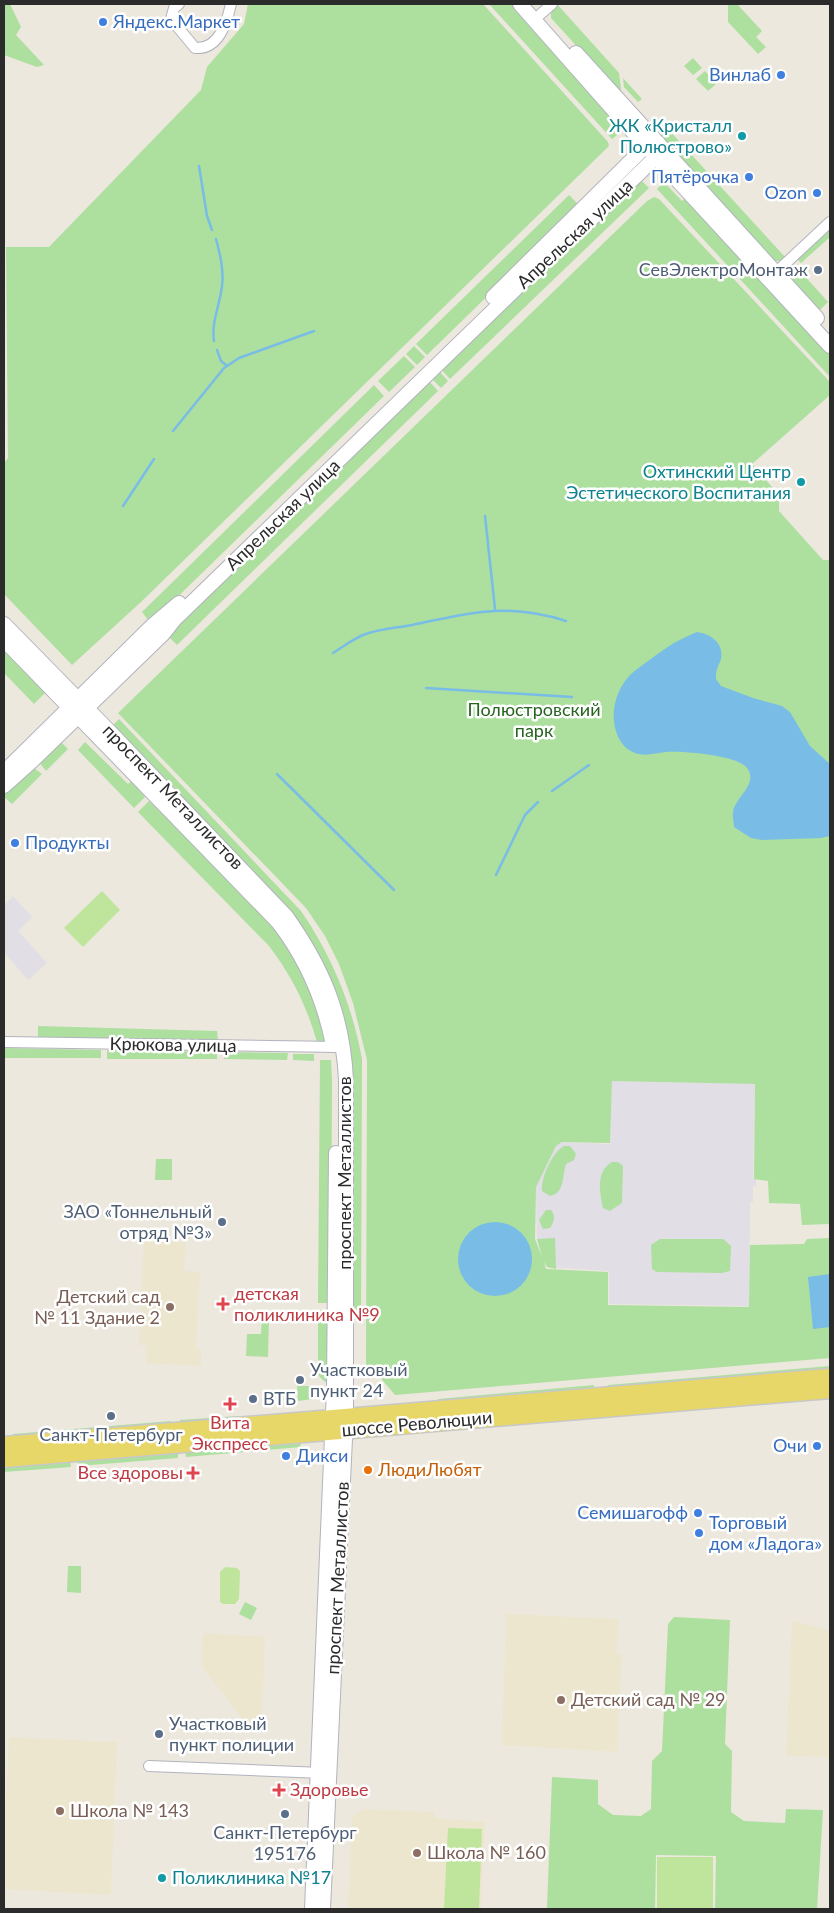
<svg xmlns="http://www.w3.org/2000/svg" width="834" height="1913" viewBox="0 0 834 1913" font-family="Lato,sans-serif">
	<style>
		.industrial { fill: #e1dee5 }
		.education { fill: #ece6cf }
		.green { fill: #addf9f }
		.pitch { fill: #bee59b }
		.water { fill: #79bde6 }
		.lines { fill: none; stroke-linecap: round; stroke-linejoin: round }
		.stream { stroke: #79bde6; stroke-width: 2.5 }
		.street-casing { stroke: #b2b3be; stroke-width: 12 }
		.secondary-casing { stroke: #b2b3be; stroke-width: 16 }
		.primary-casing { stroke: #c8c8c8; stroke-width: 19 }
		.street { stroke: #fff; stroke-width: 10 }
		.secondary { stroke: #fff; stroke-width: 14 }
		.primary { stroke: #e7d768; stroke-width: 16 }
		.shop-dot { fill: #3f7fe0; stroke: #fff; stroke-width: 2 }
		.culture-dot { fill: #0f9aa8; stroke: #fff; stroke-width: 2 }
		.service-dot { fill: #5c6f8a; stroke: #fff; stroke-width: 2 }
		.health-dot { fill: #e0444e; stroke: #fff; stroke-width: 2 }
		.education-dot { fill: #8d6e63; stroke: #fff; stroke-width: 2 }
		.food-dot { fill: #e8710a; stroke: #fff; stroke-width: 2 }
		.labels { text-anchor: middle; stroke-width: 5; stroke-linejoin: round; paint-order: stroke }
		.shop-label { font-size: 18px; fill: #366cbe; stroke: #fff; text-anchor: end }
		.culture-label { font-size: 18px; fill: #0d838f; stroke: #fff; text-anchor: end }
		.street-label { font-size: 18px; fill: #2b2b2b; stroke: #fff }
		.service-label { font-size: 18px; fill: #4e5e75; stroke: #fff; text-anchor: start }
		.park-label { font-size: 18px; fill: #26641f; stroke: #fff }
		.health-label { font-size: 18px; fill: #be3a42; stroke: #fff; text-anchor: start }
		.education-label { font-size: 18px; fill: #785e54; stroke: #fff; text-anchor: start }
		.food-label { font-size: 18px; fill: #c56008; stroke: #fff; text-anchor: start }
	</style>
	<rect width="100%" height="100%" fill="#ece8de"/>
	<g class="industrial">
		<path d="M13 896 32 917 18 931 47 963 28 980 4 952V906Z"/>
		<path d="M612 1081 755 1084 753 1179H756V1186H753V1202H750L749 1306 609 1304V1271L547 1267 537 1239 536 1187 556 1146 562 1142 610 1144Z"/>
	</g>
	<g class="education">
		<path d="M144 1240 186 1242 184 1271 200 1272 196 1349 201 1350V1366L146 1363V1345H139Z"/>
		<path d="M506 1614 619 1619 616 1654 622 1655 617 1752 502 1745Z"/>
		<path d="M792 1620 830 1631V1757L786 1756Z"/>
		<path d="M203 1633 265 1637 262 1726 247 1725 201 1666Z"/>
		<path d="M9 1737 117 1742 111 1895 4 1889V1845Z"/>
		<path d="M363 1809 434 1812V1818L485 1822 481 1909H348L352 1818Z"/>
	</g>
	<g class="green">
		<path d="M4 4H10L21 27 16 35 44 65 37 67 4 55Z"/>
		<path d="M248 4H483L608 142 609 146 141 602 72 665 4 594V463L8 458 6 247H49L201 90 207 67 244 24Z"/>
		<path d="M489 4H513L564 60 572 73 623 130 612 139Z"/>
		<path d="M557 4 619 73 622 96 551 18V11Z"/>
		<path d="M728 4H737L762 31 756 37 766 47 758 54 728 22Z"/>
		<path d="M693 58 702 68 693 75 684 66Z"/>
		<path d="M705 71 716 84 708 91 696 79Z"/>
		<path d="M623 78 642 99 638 102 624 87Z"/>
		<path d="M657 117 785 257 780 261H772L648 125Z"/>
		<path d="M640 179 649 188 450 379 440 368Z"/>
		<path d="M664 182 682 201 685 198 830 353V377L657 189Z"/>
		<path d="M569 195 578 204 566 215 554 231 427 355 416 344Z"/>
		<path d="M654 197 659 199 830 382V395L752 464 779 495V511L823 560H830V1224L802 1225 800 1204 769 1203 768 1181 754 1179 755 1084 612 1081 610 1143 562 1142 556 1146 536 1187 535 1239 542 1257 537 1239 555 1238 556 1269 547 1267 544 1262 546 1269 608 1272V1305L748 1307 749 1306 750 1245 804 1244 807 1239 830 1238V1358L395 1395 372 1368H366L367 1060 353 1003 339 964 325 936 306 908 118 713 647 201Z"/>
		<path d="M830 229V237L801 263 797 259Z"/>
		<path d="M793 263 828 302 819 311 785 273 786 270Z"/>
		<path d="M414 346 425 357 417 365 406 354Z"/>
		<path d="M404 356 415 367 389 392 378 381Z"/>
		<path d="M438 370 448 381 441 388 431 378Z"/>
		<path d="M428 380 438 391 177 645 168 636 180 621Z"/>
		<path d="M374 385 384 396 161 613 149 621 142 612Z"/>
		<path d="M4 650 45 693 34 704 4 673Z"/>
		<path d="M119 719 301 911C332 956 352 1005 362 1059L361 1320H350L344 1024 339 1002 330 978 312 942 291 913 177 796 176 789 113 725Z"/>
		<path d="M61 742 68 749 46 771 39 762Z"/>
		<path d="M85 742 128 784 131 781 145 797 134 808 78 750Z"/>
		<path d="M34 768 42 774 12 804 4 797V792L13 787Z"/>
		<path d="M149 801 262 910 287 943 310 989 319 1011 325 1038 324 1041 317 1042C307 1007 292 976 269 946L138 812Z"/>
		<path d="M38 1026 217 1031 218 1040 38 1037Z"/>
		<path d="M4 1048 101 1050V1058H4Z"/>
		<path d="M107 1050 217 1052V1059H107Z"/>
		<path d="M224 1052 288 1053 287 1060 224 1059Z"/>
		<path d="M293 1054H314V1061L293 1060Z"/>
		<path d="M320 1060H331L332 1080 331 1303H318Z"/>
		<path d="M564 1146H570L576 1154 574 1160 566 1164C562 1176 565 1193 550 1196L542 1191C541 1177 552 1153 564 1146Z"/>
		<path d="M156 1159H172V1180H155Z"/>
		<path d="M612 1162H618L623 1166 622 1203 610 1211 603 1208C600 1192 595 1172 612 1162Z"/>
		<path d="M546 1210H551C556 1216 554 1222 550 1228L543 1229 539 1220Z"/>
		<path d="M660 1239H723L731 1246 730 1271 722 1273 657 1272 652 1269 651 1245Z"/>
		<path d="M318 1310H331L328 1381 325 1382 318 1375Z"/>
		<path d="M262 1316H269L268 1357 246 1356 247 1334H261Z"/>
		<path d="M830 1366V1369L609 1387 608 1385Z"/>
		<path d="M594 1385V1389L438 1402V1399Z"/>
		<path d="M297 1386H312L313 1399 298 1401Z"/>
		<path d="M238 1416V1418L180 1423V1420Z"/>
		<path d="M171 1421V1424L14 1437 13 1434Z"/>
		<path d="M300 1441 301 1447 186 1457 185 1450Z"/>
		<path d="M178 1451V1458L78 1466V1460Z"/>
		<path d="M70 1460 71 1467 4 1472V1466Z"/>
		<path d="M68 1566H81V1593L67 1592Z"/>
		<path d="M245 1602 257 1608 251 1620 239 1614Z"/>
		<path d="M674 1617 730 1620 725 1744 732 1751 731 1812 744 1821 785 1823 786 1809 823 1810 817 1909H715L716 1856 656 1855 655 1909H547L552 1777 598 1780V1804L613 1815 641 1816 651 1809 652 1761 662 1751 668 1624Z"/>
	</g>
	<g class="pitch">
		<path d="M102 891 120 910 83 947 64 928Z"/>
		<path d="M225 1567 237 1568 240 1571 239 1599 235 1604H223L220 1602V1572Z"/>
		<path d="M448 1828 482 1829 479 1909H444Z"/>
		<rect x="657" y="1857" width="56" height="52"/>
	</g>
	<g class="water">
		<path d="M697 632C711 634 724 643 721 659 721 661 718 665 718 667 716 670 716 675 716 679L721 686 753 698 782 706 790 712 810 746 830 764V836L821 838 762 840 751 838 734 827C734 822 732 816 733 812 735 797 759 784 747 768 737 755 682 751 666 752 657 753 647 756 639 754 627 752 619 742 616 731 610 712 616 690 630 675 636 669 644 664 651 659 665 648 679 639 697 632Z"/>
		<circle cx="495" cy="1259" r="37"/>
		<path d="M830 1274V1327L813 1329 808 1277Z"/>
	</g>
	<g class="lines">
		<g class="stream">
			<path d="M199 166 207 216 212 230"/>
			<path d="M214 341C211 322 220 305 222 286 224 270 220 254 216 239"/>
			<path d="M217 350 221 361 226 365"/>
			<path d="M173 431 224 368 239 358 314 331"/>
			<path d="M123 506 154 459"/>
			<path d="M485 516 495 609"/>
			<path d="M333 653C343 647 353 639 363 635 378 629 396 628 412 625 469 613 507 602 566 621"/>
			<path d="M426 688 572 697"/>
			<path d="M277 774 394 890"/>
			<path d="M552 791 589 765"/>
			<path d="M496 875 525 815 538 802"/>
		</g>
		<g class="street-casing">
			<g id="street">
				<path d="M179 4 174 8 171 19 195 48C219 50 227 22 231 4"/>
				<path d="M534 20 552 4"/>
				<path d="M772 276 830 222"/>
				<path d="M4 1042 340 1047"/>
				<path d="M149 1766 323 1773"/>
			</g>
		</g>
		<g class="secondary-casing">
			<g id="secondary">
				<path d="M520 4 633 132 830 346"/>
				<path d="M576 53 817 318"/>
				<path d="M493 297 646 146 658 143"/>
				<path d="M4 624 112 734 286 916C323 968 343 1016 346 1080V1417L323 1909"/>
				<path d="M4 640 278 922C305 957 324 1000 333 1045"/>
				<path d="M4 772 153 625 179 603"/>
				<path d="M4 786 32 761 163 634 175 619 564 242 581 229 656 157 658 143"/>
				<path d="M312 1909 334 1389 336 1153"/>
			</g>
		</g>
		<g class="primary-casing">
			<g id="primary">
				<path d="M4 1445 830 1377"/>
				<path d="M4 1459 830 1390"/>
			</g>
		</g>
		<use href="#street" class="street"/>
		<use href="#secondary" class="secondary"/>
		<use href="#primary" class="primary"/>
	</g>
	<g class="shop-dot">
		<circle cx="103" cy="22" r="5"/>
		<circle cx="781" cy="75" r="5"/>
		<circle cx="749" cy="177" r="5"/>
		<circle cx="817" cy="193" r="5"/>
		<circle cx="15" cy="843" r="5"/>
		<circle cx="817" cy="1446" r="5"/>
		<circle cx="286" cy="1456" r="5"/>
		<circle cx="698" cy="1513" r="5"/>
		<circle cx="699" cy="1533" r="5"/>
	</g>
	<g class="culture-dot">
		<circle cx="742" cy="136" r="5"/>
		<circle cx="801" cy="482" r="5"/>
		<circle cx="162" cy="1878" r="5"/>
	</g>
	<g class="service-dot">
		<circle cx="818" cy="270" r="5"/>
		<circle cx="222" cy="1222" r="5"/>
		<circle cx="300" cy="1380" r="5"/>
		<circle cx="253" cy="1399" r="5"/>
		<circle cx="111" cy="1416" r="5"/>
		<circle cx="159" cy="1734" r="5"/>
		<circle cx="285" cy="1814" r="5"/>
	</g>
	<g class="health-dot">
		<path d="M220.5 1296.5h5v5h5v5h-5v5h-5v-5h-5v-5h5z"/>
		<path d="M227.5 1396.5h5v5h5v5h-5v5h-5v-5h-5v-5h5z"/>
		<path d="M190.5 1465.5h5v5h5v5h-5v5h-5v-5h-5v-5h5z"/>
		<path d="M276.5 1782.5h5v5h5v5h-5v5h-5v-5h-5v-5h5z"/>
	</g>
	<g class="education-dot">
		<circle cx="170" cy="1307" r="5"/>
		<circle cx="561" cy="1700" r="5"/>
		<circle cx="60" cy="1811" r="5"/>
		<circle cx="417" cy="1853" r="5"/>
	</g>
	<circle class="food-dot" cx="368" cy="1470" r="5"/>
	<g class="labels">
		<g class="shop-label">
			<text x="113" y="28" text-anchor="start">Яндекс.Маркет</text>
			<text x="771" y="81">Винлаб</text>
			<text x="739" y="183">Пятёрочка</text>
			<text x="807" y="199">Ozon</text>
			<text x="25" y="849" text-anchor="start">Продукты</text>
			<text x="807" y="1452">Очи</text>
			<text x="296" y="1462" text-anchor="start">Дикси</text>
			<text x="688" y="1519">Семишагофф</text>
			<text x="709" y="1529" text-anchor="start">Торговый<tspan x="709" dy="21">дом «Ладога»</tspan></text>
		</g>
		<g class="culture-label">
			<text x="732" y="132">ЖК «Кристалл<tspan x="732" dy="21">Полюстрово»</tspan></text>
			<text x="791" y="478">Охтинский Центр<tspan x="791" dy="21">Эстетического Воспитания</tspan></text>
			<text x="172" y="1884" text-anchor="start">Поликлиника №17</text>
		</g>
		<g class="street-label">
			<text transform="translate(575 234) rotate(-43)" y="6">Апрельская улица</text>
			<text transform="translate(283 515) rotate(-44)" y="6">Апрельская улица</text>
			<text transform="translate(173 797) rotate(46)" y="6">проспект Металлистов</text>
			<text transform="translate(173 1045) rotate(1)" y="6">Крюкова улица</text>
			<text transform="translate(345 1173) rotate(-90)" y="6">проспект Металлистов</text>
			<text transform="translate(417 1424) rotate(-5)" y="6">шоссе Революции</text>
			<text transform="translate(338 1578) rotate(-87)" y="6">проспект Металлистов</text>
		</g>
		<g class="service-label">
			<text x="808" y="276" text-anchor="end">СевЭлектроМонтаж</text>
			<text x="212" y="1218" text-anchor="end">ЗАО «Тоннельный<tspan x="212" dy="21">отряд №3»</tspan></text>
			<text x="310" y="1376">Участковый<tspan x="310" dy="21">пункт 24</tspan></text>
			<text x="263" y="1405">ВТБ</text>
			<text x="111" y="1441" text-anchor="middle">Санкт-Петербург</text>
			<text x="169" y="1730">Участковый<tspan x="169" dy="21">пункт полиции</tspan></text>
			<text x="285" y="1839" text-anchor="middle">Санкт-Петербург<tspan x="285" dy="21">195176</tspan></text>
		</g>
		<g class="park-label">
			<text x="534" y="716">Полюстровский<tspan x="534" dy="21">парк</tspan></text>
		</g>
		<g class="health-label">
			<text x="234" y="1300">детская<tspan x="234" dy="21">поликлиника №9</tspan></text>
			<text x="230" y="1429" text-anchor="middle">Вита<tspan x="230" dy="21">Экспресс</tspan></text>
			<text x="183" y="1479" text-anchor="end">Все здоровы</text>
			<text x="290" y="1796">Здоровье</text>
		</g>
		<g class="education-label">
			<text x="160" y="1303" text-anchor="end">Детский сад<tspan x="160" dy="21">№ 11 Здание 2</tspan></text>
			<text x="571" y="1706">Детский сад № 29</text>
			<text x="70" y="1817">Школа № 143</text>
			<text x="427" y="1859">Школа № 160</text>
		</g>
		<g class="food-label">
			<text x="378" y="1476">ЛюдиЛюбят</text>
		</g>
	</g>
	<rect width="834" height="1913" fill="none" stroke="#2b2b2b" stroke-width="10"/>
</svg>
